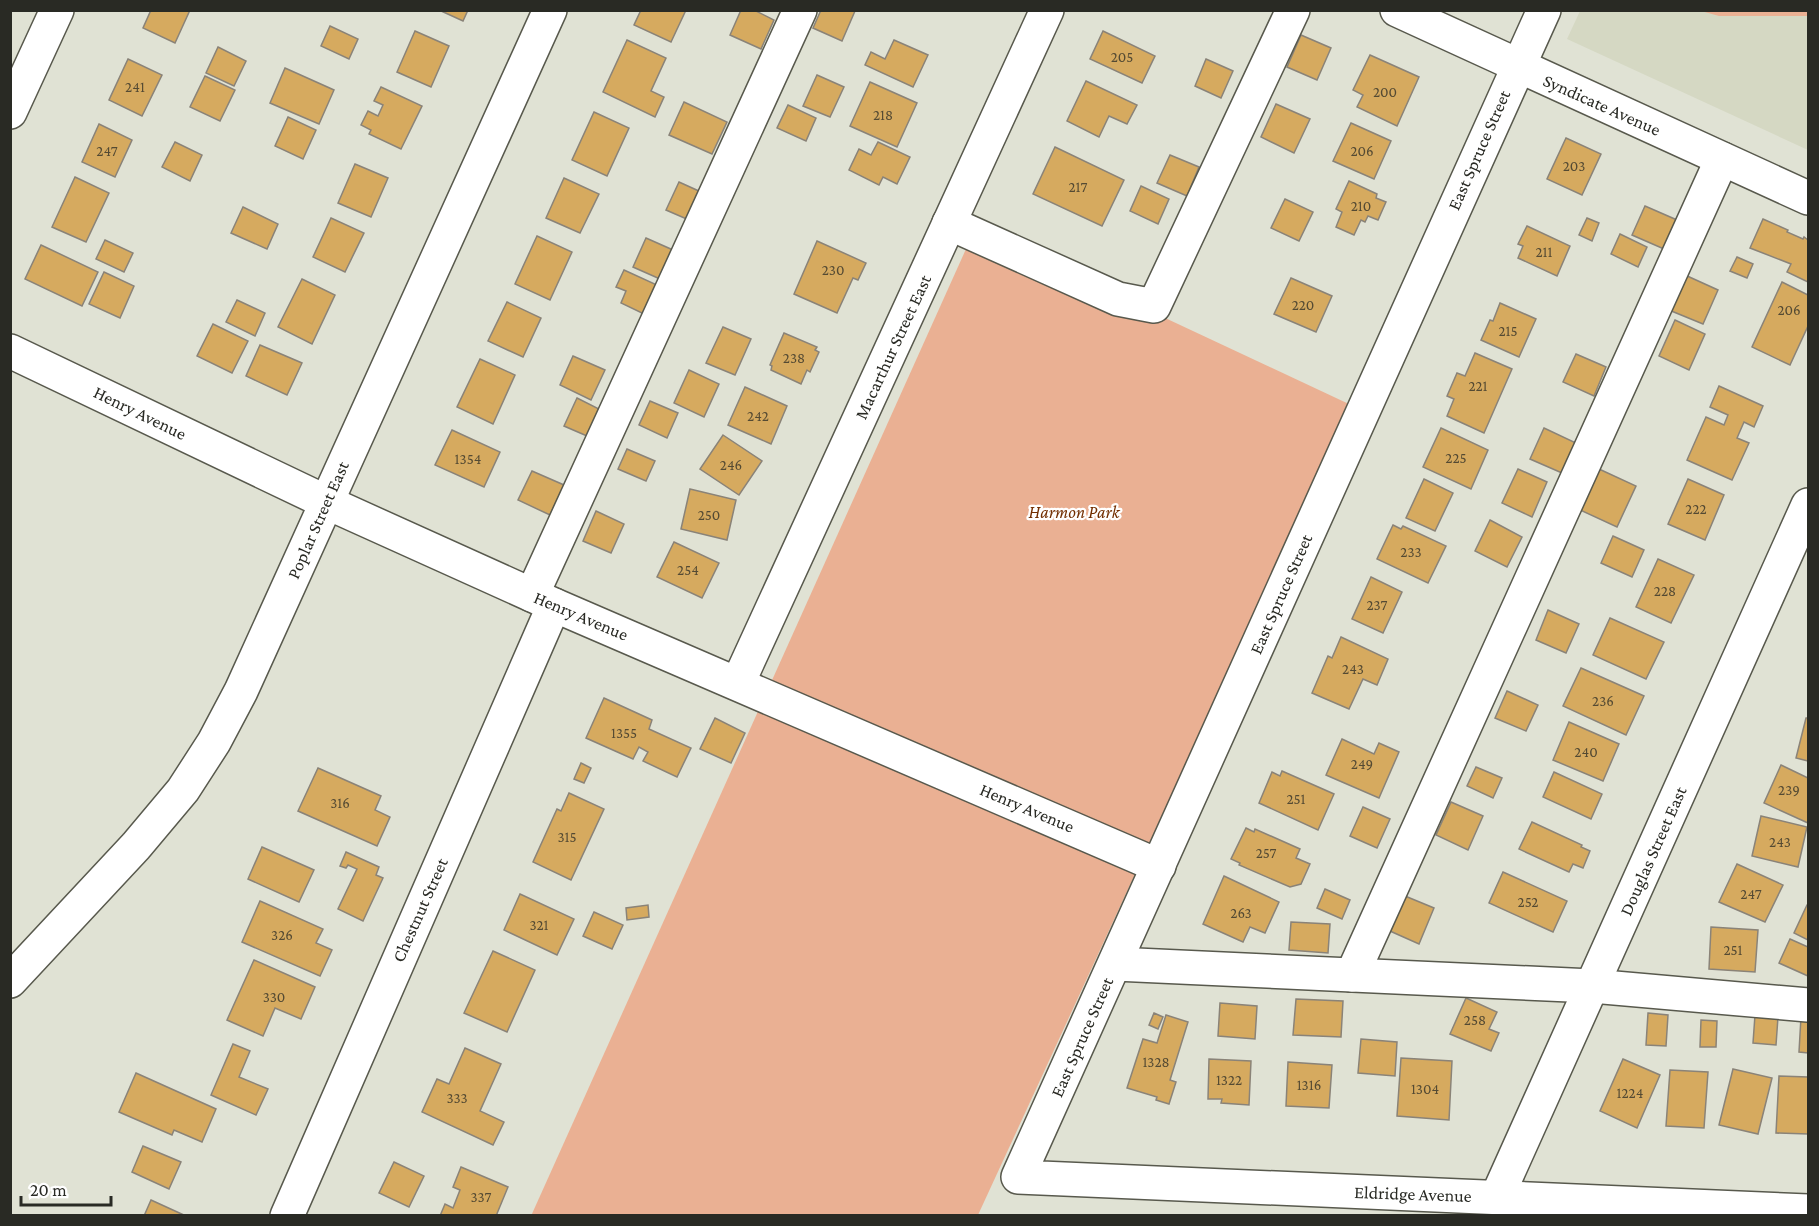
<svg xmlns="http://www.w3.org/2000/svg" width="1819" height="1226" viewBox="0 0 1819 1226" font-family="'Crimson Pro',serif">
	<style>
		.built { fill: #d5d8c3 }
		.green { fill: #eab093 }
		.building { fill: #d6aa5f; stroke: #8a8378; stroke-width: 1.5 }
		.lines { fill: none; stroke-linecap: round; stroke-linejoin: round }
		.minor-casing { stroke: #58594d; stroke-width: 36 }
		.minor { stroke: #fff; stroke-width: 33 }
		.labels { text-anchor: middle; stroke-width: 4.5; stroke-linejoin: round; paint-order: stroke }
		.number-label { font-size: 15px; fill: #544a33 }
		.street-label { font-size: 18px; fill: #292a24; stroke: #fff }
		.park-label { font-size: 18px; font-style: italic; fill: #722e00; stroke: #fff }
	</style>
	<rect width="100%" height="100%" fill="#e0e2d4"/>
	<path class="built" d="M1580 11H1808V150L1567 39Z"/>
	<g class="green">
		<path d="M1808 10V16H1719L1701 11Z"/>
		<path d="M975 229 1351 405 978 1215 531 1216Z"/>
	</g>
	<g class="building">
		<path d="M151 10H190L175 43 143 28Z"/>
		<path d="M439 10H468L463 21Z"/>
		<path d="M641 10H686L671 42 634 25Z"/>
		<path d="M741 10H754L774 20 761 49 730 35Z"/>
		<path d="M821 10 855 11 842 41 813 28Z"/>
		<path d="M330 26 358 39 349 59 321 46Z"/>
		<path d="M415 31 449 46 431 87 397 72Z"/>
		<path d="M1103 31 1155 56 1142 83 1090 59Z"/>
		<path d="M1301 35 1331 48 1317 80 1287 67Z"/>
		<path d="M627 40 666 58 651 91 664 97 655 117 603 92Z"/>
		<path d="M894 40 928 55 913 87 865 65 871 52 885 59Z"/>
		<path d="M218 47 246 61 234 86 206 73Z"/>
		<path d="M1370 55 1419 77 1397 126 1357 107 1363 95 1353 90Z"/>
		<path d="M128 59 162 75 142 116 109 100Z"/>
		<path d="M1206 59 1233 71 1221 98 1195 86Z"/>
		<path d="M285 68 334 90 319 124 270 103Z"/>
		<path d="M817 75 844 87 830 117 803 106Z"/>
		<path d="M205 76 235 90 220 121 190 107Z"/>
		<path d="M1086 81 1137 105 1127 124 1109 116 1099 137 1067 121Z"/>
		<path d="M870 82 917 103 897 147 850 126Z"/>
		<path d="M381 87 422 106 401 149 369 134 371 130 361 125 368 111 378 116 383 105 374 101Z"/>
		<path d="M684 102 727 122 712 154 669 135Z"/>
		<path d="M1276 104 1310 119 1294 153 1261 137Z"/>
		<path d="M788 105 816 118 806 141 777 128Z"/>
		<path d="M594 112 629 128 607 176 572 160Z"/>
		<path d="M288 117 316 130 303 159 275 146Z"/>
		<path d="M1351 123 1391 141 1374 179 1333 161Z"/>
		<path d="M99 124 132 140 115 177 82 162Z"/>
		<path d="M1566 138 1601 154 1582 195 1547 179Z"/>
		<path d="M175 142 202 155 190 181 162 167Z"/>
		<path d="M878 142 910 157 897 184 883 177 879 185 849 170 859 149 871 155Z"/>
		<path d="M1055 147 1124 180 1102 226 1033 194Z"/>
		<path d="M1170 155 1199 167 1187 196 1157 183Z"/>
		<path d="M355 164 388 178 371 217 338 203Z"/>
		<path d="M75 177 109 193 86 242 52 227Z"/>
		<path d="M564 178 599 194 580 233 546 218Z"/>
		<path d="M1349 181 1377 194 1376 198 1386 202 1378 220 1368 216 1365 222 1361 220 1354 235 1336 227 1342 212 1336 209Z"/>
		<path d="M679 182 701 192 689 220 666 210Z"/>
		<path d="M1141 186 1169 199 1158 224 1130 211Z"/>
		<path d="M1285 199 1313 212 1299 241 1271 228Z"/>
		<path d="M1645 206 1677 220 1664 249 1632 235Z"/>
		<path d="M243 207 278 224 267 249 231 233Z"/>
		<path d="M331 218 364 233 345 272 313 257Z"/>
		<path d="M1587 218 1599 223 1592 241 1579 235Z"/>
		<path d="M1763 219 1788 230 1787 232 1803 239 1804 237 1808 240V282L1787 272 1791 264 1750 248Z"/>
		<path d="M1527 226 1570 246 1557 276 1518 258 1523 246 1518 244Z"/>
		<path d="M1620 234 1647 247 1638 267 1611 254Z"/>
		<path d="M537 236 572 252 550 300 515 284Z"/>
		<path d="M646 238 673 250 660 279 633 267Z"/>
		<path d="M105 240 133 253 124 272 96 259Z"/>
		<path d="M817 241 866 263 858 280 853 278 837 313 794 294Z"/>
		<path d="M41 245 98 272 82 306 25 279Z"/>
		<path d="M1737 257 1753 264 1747 278 1730 271Z"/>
		<path d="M624 270 657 285 644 314 621 303 626 291 616 287Z"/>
		<path d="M104 272 134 286 120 318 89 304Z"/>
		<path d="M1685 275 1718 290 1703 324 1669 310Z"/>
		<path d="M1291 278 1332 296 1316 332 1274 314Z"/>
		<path d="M302 279 335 295 312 344 278 327Z"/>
		<path d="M1782 282 1808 295V326L1790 365 1752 347Z"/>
		<path d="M237 300 265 313 255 336 226 322Z"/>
		<path d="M507 302 541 318 523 357 488 341Z"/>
		<path d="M1500 303 1536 319 1519 357 1481 340 1490 320 1493 321Z"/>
		<path d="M1675 320 1705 334 1689 370 1659 356Z"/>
		<path d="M213 324 248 341 232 373 197 356Z"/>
		<path d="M723 327 751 339 735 375 706 363Z"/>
		<path d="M784 333 817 347 815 350 819 352 810 372 807 370 801 384 771 370 772 366 770 365Z"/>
		<path d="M260 345 302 363 287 395 246 376Z"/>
		<path d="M1475 353 1512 369 1484 433 1447 416 1454 399 1447 396 1457 373 1465 376Z"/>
		<path d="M1576 354 1606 367 1594 396 1563 382Z"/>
		<path d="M573 356 605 370 591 400 560 385Z"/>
		<path d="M480 359 515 375 493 424 457 407Z"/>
		<path d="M689 370 719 384 704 417 674 403Z"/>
		<path d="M1719 386 1763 406 1754 427 1744 422 1737 438 1749 443 1732 480 1687 460 1706 417 1724 425 1728 415 1710 407Z"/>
		<path d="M745 387 787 406 771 444 728 425Z"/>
		<path d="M577 398 599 409 587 436 564 426Z"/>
		<path d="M650 401 678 413 667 438 639 425Z"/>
		<path d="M1441 428 1488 450 1471 489 1423 467Z"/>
		<path d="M1544 428 1576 443 1562 473 1530 459Z"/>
		<path d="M452 430 500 452 484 487 435 465Z"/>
		<path d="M723 435 762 461 739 495 700 469Z"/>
		<path d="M627 449 655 461 646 481 618 469Z"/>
		<path d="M1518 469 1547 482 1532 517 1502 503Z"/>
		<path d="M1599 469 1636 486 1617 527 1580 510Z"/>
		<path d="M532 471 564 485 550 515 518 500Z"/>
		<path d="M1424 479 1453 493 1435 531 1406 518Z"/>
		<path d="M1688 479 1724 495 1705 540 1668 524Z"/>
		<path d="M690 489 736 500 727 540 681 529Z"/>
		<path d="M596 511 624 524 611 553 583 541Z"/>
		<path d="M1490 520 1522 537 1507 567 1475 551Z"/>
		<path d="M1393 525 1401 529 1403 526 1446 546 1428 583 1377 559Z"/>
		<path d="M1613 536 1644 550 1632 577 1601 563Z"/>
		<path d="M674 542 719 563 702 598 657 577Z"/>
		<path d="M1658 559 1694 575 1671 623 1636 607Z"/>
		<path d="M1371 577 1402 592 1383 633 1352 619Z"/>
		<path d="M1548 610 1579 624 1566 653 1536 640Z"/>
		<path d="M1610 618 1664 642 1646 679 1593 655Z"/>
		<path d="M1341 637 1388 659 1377 685 1363 679 1349 709 1312 693 1328 656 1332 658Z"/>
		<path d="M1581 668 1644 696 1626 735 1563 706Z"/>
		<path d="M1507 691 1538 705 1526 731 1495 718Z"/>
		<path d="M604 698 652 720 649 729 691 748 677 777 643 761 648 752 639 747 633 759 586 738Z"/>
		<path d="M715 718 745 733 731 763 700 749Z"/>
		<path d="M1806 718H1808V761L1796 758Z"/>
		<path d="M1569 722 1619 744 1603 781 1553 760Z"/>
		<path d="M1342 739 1374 754 1379 743 1399 752 1379 798 1326 775Z"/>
		<path d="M581 763 591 768 584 783 574 779Z"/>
		<path d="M1781 765 1808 778V823L1764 803Z"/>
		<path d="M1476 767 1502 778 1493 798 1467 786Z"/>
		<path d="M318 768 381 796 375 810 390 817 377 846 298 811Z"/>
		<path d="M1282 771 1334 794 1318 830 1259 803 1272 772 1280 776Z"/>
		<path d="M1554 772 1602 794 1591 819 1543 797Z"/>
		<path d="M569 793 604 809 571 880 533 862 557 809 561 811Z"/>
		<path d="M1451 802 1483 816 1468 850 1436 835Z"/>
		<path d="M1363 807 1390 819 1377 848 1350 836Z"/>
		<path d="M1761 816 1807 827 1798 867 1752 856Z"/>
		<path d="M1532 822 1582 845 1581 847 1590 851 1583 868 1573 864 1569 872 1519 849Z"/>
		<path d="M1246 828 1254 832 1255 829 1300 849 1296 858 1310 864 1301 884 1290 887 1239 865 1240 863 1231 859Z"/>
		<path d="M262 847 314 870 299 902 248 879Z"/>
		<path d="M346 852 379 867 376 875 383 878 363 921 338 909 357 869 348 865 346 868 340 866Z"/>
		<path d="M1737 864 1783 885 1765 922 1719 902Z"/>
		<path d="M1503 872 1567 901 1553 932 1489 903Z"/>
		<path d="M1224 876 1279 902 1265 933 1250 927 1243 942 1203 924Z"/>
		<path d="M1325 889 1350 900 1342 919 1317 908Z"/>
		<path d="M520 894 574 919 557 955 504 930Z"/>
		<path d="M1405 896 1434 908 1419 944 1390 931Z"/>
		<path d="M260 901 323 929 316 943 332 950 320 976 242 942Z"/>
		<path d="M648 905 649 917 627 920 626 908Z"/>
		<path d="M1807 905H1808V940L1794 933Z"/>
		<path d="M594 912 623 925 612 949 583 936Z"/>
		<path d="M1291 922 1330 924 1328 953 1289 950Z"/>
		<path d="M1711 927 1758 930 1755 972 1709 969Z"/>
		<path d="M1790 939 1808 947V976L1779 963Z"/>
		<path d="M493 951 535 970 507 1032 464 1013Z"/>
		<path d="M254 960 315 987 301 1019 275 1008 263 1036 227 1020Z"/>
		<path d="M1466 998 1497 1012 1489 1029 1499 1033 1491 1051 1450 1034Z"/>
		<path d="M1296 999 1343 1001 1341 1037 1293 1035Z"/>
		<path d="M1220 1003 1257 1006 1255 1039 1218 1036Z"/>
		<path d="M1154 1013 1163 1017 1158 1029 1149 1025Z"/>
		<path d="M1648 1013 1668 1015 1666 1046 1646 1045Z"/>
		<path d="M1166 1015 1188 1022 1170 1080 1176 1082 1169 1104 1156 1100 1157 1097 1127 1088 1143 1039 1157 1043Z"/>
		<path d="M1755 1015 1778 1017 1776 1045 1753 1043Z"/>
		<path d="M1801 1017H1808V1053L1799 1052Z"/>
		<path d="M1701 1020 1717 1021 1716 1047H1700Z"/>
		<path d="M1361 1039 1397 1042 1395 1076 1358 1073Z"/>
		<path d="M233 1044 250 1051 239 1077 268 1089 256 1115 211 1095Z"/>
		<path d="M465 1048 501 1064 480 1111 504 1122 493 1145 422 1112 437 1079 449 1084Z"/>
		<path d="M1401 1058 1452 1061 1449 1120 1397 1116Z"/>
		<path d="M1209 1059 1251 1061 1249 1105 1221 1103 1222 1099H1208Z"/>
		<path d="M1623 1059 1660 1075 1637 1128 1600 1111Z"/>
		<path d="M1288 1062 1332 1065 1329 1108 1286 1106Z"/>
		<path d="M1733 1069 1772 1078 1758 1134 1719 1125Z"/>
		<path d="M1670 1070 1708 1072 1704 1128 1666 1126Z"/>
		<path d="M136 1073 216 1109 202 1142 174 1130 172 1135 119 1112Z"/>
		<path d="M1779 1076 1808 1077V1134L1776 1133Z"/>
		<path d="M143 1146 181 1162 169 1189 132 1172Z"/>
		<path d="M394 1162 424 1176 409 1207 379 1193Z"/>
		<path d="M461 1167 508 1187 496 1216H440L445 1204 453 1208 460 1190 453 1187Z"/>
		<path d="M151 1200 186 1216H144Z"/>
	</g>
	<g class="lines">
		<g class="minor-casing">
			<g id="minor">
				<path d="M1397 10 1808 198"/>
				<path d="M1544 10 1018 1177 1808 1211"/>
				<path d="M10 112 57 10"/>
				<path d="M949 223 1118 299 1154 306 1293 10"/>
				<path d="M10 351 326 502 554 605 1159 866"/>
				<path d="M532 595 800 10"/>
				<path d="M738 683 1047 10"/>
				<path d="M1115 964 1592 986 1808 1005"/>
				<path d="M1352 975 1722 159"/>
				<path d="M10 981 136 846 183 790 214 742 241 691 550 10"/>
				<path d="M1497 1197 1808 505"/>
				<path d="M287 1216 554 605"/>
			</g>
		</g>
		<use href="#minor" class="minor"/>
	</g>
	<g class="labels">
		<g class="number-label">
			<text x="1122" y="62">205</text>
			<text x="135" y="92">241</text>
			<text x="1385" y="97">200</text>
			<text x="883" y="120">218</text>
			<text x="107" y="156">247</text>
			<text x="1362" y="156">206</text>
			<text x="1574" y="171">203</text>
			<text x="1078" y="192">217</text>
			<text x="1361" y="211">210</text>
			<text x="1544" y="257">211</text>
			<text x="833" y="275">230</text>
			<text x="1303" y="310">220</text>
			<text x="1789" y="315">206</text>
			<text x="1508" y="336">215</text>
			<text x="794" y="363">238</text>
			<text x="1478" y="391">221</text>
			<text x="758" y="421">242</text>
			<text x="1456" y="463">225</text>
			<text x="468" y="464">1354</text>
			<text x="731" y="470">246</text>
			<text x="1696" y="514">222</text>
			<text x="709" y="520">250</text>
			<text x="1411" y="557">233</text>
			<text x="688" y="575">254</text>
			<text x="1665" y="596">228</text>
			<text x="1377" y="610">237</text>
			<text x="1353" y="674">243</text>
			<text x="1603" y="706">236</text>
			<text x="624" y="738">1355</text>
			<text x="1586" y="757">240</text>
			<text x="1362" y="769">249</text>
			<text x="1789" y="795">239</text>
			<text x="1296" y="804">251</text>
			<text x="340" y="808">316</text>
			<text x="567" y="842">315</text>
			<text x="1780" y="847">243</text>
			<text x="1266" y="858">257</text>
			<text x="1751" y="899">247</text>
			<text x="1528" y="907">252</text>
			<text x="1241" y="918">263</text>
			<text x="539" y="930">321</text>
			<text x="282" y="940">326</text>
			<text x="1733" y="955">251</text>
			<text x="274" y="1002">330</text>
			<text x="1475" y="1025">258</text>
			<text x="1156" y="1067">1328</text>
			<text x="1229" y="1085">1322</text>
			<text x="1309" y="1090">1316</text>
			<text x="1425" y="1094">1304</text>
			<text x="1630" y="1098">1224</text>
			<text x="457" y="1103">333</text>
			<text x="481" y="1202">337</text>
		</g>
		<g class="street-label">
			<text transform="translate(1602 105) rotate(24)" y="6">Syndicate Avenue</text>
			<text transform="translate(1479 150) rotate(-66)" y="6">East Spruce Street</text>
			<text transform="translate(893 347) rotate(-65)" y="6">Macarthur Street East</text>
			<text transform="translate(140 413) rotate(26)" y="6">Henry Avenue</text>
			<text transform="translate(318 520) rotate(-66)" y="6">Poplar Street East</text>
			<text transform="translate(1281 594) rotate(-66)" y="6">East Spruce Street</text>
			<text transform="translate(581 616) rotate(23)" y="6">Henry Avenue</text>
			<text transform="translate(1027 808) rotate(23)" y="6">Henry Avenue</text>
			<text transform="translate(1653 851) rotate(-66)" y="6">Douglas Street East</text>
			<text transform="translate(420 910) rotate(-66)" y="6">Chestnut Street</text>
			<text transform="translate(1082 1037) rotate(-66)" y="6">East Spruce Street</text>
			<text transform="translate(1413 1194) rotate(2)" y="6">Eldridge Avenue</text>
		</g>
		<g class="park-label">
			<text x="1074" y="518">Harmon Park</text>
		</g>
	</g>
	<rect width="1819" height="1226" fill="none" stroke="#292a24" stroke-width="24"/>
	<path d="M21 1196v9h90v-9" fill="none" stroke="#292a24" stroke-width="3"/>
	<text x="30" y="1196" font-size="18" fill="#292a24" stroke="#ffffff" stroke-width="4.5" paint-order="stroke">20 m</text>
</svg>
